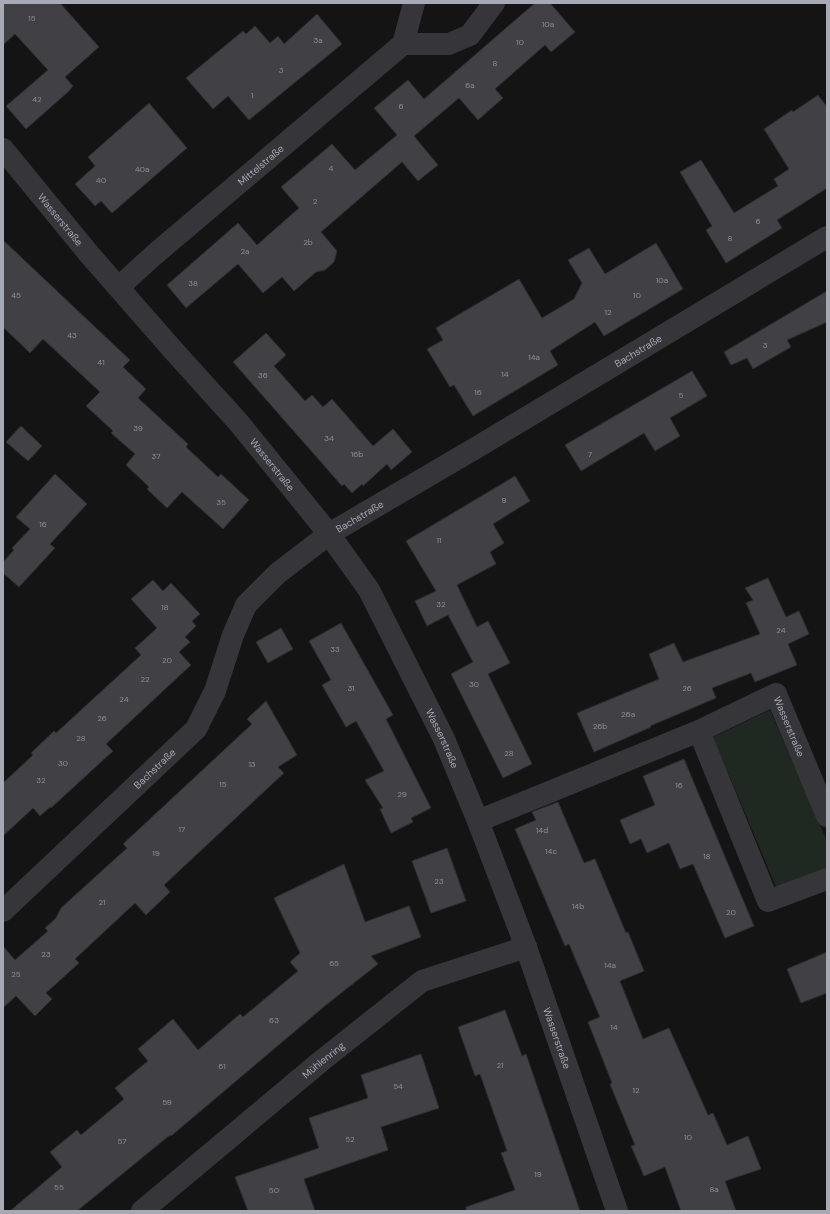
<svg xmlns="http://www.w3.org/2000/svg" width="830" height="1214" viewBox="0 0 830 1214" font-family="'DM Sans',sans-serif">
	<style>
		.green { fill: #202822 }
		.building { fill: #414145; stroke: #2e2e31 }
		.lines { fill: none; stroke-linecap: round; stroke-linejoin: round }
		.minor { stroke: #35353a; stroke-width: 22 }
		.labels { text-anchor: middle; stroke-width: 3; stroke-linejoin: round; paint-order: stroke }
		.number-label { font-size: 8px; fill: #8e8f98 }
		.street-label { font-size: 10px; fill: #a7a9b4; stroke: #0f0f10 }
	</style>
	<rect width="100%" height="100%" fill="#141415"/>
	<path class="green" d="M770 710 827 841V868L777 889 713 737Z"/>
	<g class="building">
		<path d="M3 3H60L99 47 65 77 73 86 68 92 26 129 6 106 48 70 15 34 3 45Z"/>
		<path d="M535 3H550L575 32 551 52 545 45 495 89 503 98 478 120 459 98 414 136 438 165 418 181 402 162 321 232 337 251 334 262 325 270 316 272 294 291 282 277 263 293 238 264 186 308 167 285 238 223 257 245 299 208 281 187 332 144 355 170 397 135 374 108 408 80 424 99Z"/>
		<path d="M317 14 342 44 249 120 228 96 213 109 186 78 243 31 246 34 255 26 270 43 278 36 284 44Z"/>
		<path d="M818 95 827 107V188L777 220 782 228 726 263 706 230 712 226 680 172 701 160 734 213 778 186 774 179 789 169 764 129 792 110 793 112Z"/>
		<path d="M149 103 187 148 112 213 101 201 95 206 75 184 95 166 88 157Z"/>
		<path d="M3 240 130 360 123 367 146 389 138 398 188 444 186 447 218 477 221 474 249 500 223 529 182 492 167 508 147 489 149 487 126 465 135 454 111 433 113 431 86 406 100 392 43 339 30 353 3 327Z"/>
		<path d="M656 243 683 289 604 336 595 322 550 351 558 365 473 416 454 385 450 387 427 349 443 340 436 328 519 279 542 318 574 299 582 283 568 260 589 248 605 274Z"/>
		<path d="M827 291V322L787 340 791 347 753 369 747 358 731 365 724 352Z"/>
		<path d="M266 333 286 355 274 366 305 401 312 395 323 407 332 399 373 446 393 429 412 452 391 470 387 464 363 486 362 484 352 493 344 484 342 486 233 362Z"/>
		<path d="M692 371 707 396 670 418 680 436 655 451 644 433 581 471 565 445Z"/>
		<path d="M21 426 42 446 28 461 6 442Z"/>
		<path d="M55 474 87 504 50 544 55 548 19 587 3 573V562L14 550 12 548 30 529 16 517Z"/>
		<path d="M515 476 530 501 493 524 504 543 490 552 496 564 457 585 477 627 488 621 510 663 488 674 532 764 503 778 451 674 473 662 448 615 427 626 415 601 436 591 406 541Z"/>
		<path d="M768 578 786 617 799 611 809 634 788 644 797 665 755 682 751 673 712 688 716 698 650 726 651 727 594 752 577 713 659 679 649 654 674 643 683 662 760 634 746 603 753 600 745 588Z"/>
		<path d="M153 580 163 591 171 583 200 614 192 621 196 626 185 637 190 642 179 652 191 665 106 744 113 751 51 808 50 807 40 816 33 808 3 836V783L33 755 31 753 54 731 56 733 141 655 135 648 157 628 131 599Z"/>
		<path d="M341 623 393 715 386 719 431 808 411 818 413 822 391 833 380 809 383 808 365 780 384 771 356 721 346 727 322 685 331 680 309 641Z"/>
		<path d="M281 628 293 649 268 663 256 642Z"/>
		<path d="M266 701 297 755 278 767 284 773 164 885 170 892 146 915 135 903 75 959 79 963 46 993 52 999 35 1016 16 996 3 1008V946L15 960 48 931 45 928 56 918 61 908 127 848 123 844 252 724 247 719Z"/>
		<path d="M684 759 754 926 725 938 693 864 680 869 669 843 647 853 641 839 630 844 620 820 655 805 643 776Z"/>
		<path d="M558 802 584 863 595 859 626 933 628 932 644 971 620 981 643 1039 669 1028 708 1115 713 1113 727 1145 748 1136 761 1169 725 1181 736 1211H681L665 1167 644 1176 631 1146 635 1145 610 1084 612 1083 588 1022 600 1017 569 944 565 946 515 829 536 820 532 812Z"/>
		<path d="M447 848 466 901 431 913 412 861Z"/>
		<path d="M344 864 365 922 409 906 421 937 371 956 378 964 326 1005 171 1136 170 1135 77 1211H10L62 1167 50 1152 77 1130 81 1135 124 1099 115 1088 148 1061 138 1049 173 1019 198 1050 240 1014 243 1017 298 971 290 962 300 953 274 898Z"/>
		<path d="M827 952V993L801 1003 787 969Z"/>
		<path d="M505 1010 522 1056 526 1054 580 1211H466V1207L515 1190 501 1153 507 1151 480 1074 475 1076 458 1027Z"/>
		<path d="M421 1054 439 1108 381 1127 388 1150 304 1179 315 1211H248L235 1177 319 1148 309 1118 368 1098 361 1075Z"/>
	</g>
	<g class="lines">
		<g class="minor">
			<path d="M403 44H449L470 35 494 3"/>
			<path id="s1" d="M3 149 89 254 173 350 239 423 329 534 369 590 444 739 478 821 526 947 617 1211"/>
			<path id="s2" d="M119 287 154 255 403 44 414 3"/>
			<path d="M699 731 768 901 827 879"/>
			<path id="s3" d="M478 821 699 731 776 694 827 816"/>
			<path id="s4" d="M3 911 196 729 215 691 233 635 246 605 278 573 329 534 474 449 827 237"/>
			<path id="s5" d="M142 1211 320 1062 422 981 526 947"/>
		</g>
	</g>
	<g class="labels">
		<g class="number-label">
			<text x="32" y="21">15</text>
			<text x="548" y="27">10a</text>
			<text x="318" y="43">3a</text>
			<text x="520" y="45">10</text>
			<text x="495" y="66">8</text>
			<text x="281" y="73">3</text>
			<text x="470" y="88">6a</text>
			<text x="252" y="98">1</text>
			<text x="37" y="102">42</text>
			<text x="401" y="109">6</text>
			<text x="331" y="171">4</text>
			<text x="142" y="172">40a</text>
			<text x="101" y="183">40</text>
			<text x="315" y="204">2</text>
			<text x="758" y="224">6</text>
			<text x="730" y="241">8</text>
			<text x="308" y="245">2b</text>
			<text x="245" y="254">2a</text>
			<text x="662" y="283">10a</text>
			<text x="193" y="286">38</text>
			<text x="16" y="298">45</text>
			<text x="637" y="298">10</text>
			<text x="608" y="315">12</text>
			<text x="72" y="338">43</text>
			<text x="765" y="348">3</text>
			<text x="534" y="360">14a</text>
			<text x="101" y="365">41</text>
			<text x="505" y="377">14</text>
			<text x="263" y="378">36</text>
			<text x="478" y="395">16</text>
			<text x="681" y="398">5</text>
			<text x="138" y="431">39</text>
			<text x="329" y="441">34</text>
			<text x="357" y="457">16b</text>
			<text x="590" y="457">7</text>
			<text x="156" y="459">37</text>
			<text x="504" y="503">9</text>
			<text x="221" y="505">35</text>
			<text x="43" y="527">16</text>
			<text x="439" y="543">11</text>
			<text x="441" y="607">32</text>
			<text x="165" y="610">18</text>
			<text x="781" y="633">24</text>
			<text x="335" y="652">33</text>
			<text x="167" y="663">20</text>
			<text x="145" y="682">22</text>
			<text x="474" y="687">30</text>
			<text x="351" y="691">31</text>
			<text x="687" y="691">26</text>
			<text x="124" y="702">24</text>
			<text x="628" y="717">26a</text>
			<text x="102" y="721">26</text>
			<text x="600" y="729">26b</text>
			<text x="81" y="741">28</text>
			<text x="509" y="756">28</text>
			<text x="63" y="766">30</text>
			<text x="252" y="767">13</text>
			<text x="41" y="783">32</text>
			<text x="223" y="787">15</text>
			<text x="679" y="788">16</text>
			<text x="402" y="797">29</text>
			<text x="182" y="832">17</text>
			<text x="542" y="833">14d</text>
			<text x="551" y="854">14c</text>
			<text x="156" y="856">19</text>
			<text x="707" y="859">18</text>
			<text x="439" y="884">23</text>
			<text x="102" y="905">21</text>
			<text x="578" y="909">14b</text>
			<text x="731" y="915">20</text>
			<text x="46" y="957">23</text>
			<text x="334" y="966">65</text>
			<text x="610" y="968">14a</text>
			<text x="16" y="977">25</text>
			<text x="274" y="1023">63</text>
			<text x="614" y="1030">14</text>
			<text x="500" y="1068">21</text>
			<text x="222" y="1069">61</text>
			<text x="398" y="1089">54</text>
			<text x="636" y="1093">12</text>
			<text x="167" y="1105">59</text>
			<text x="688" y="1140">10</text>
			<text x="350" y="1142">52</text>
			<text x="122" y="1144">57</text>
			<text x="538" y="1177">19</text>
			<text x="59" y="1190">55</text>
			<text x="714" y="1192">8a</text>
			<text x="274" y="1193">50</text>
		</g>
		<g class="street-label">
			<text dy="4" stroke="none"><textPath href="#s2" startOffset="187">Mittelstraße</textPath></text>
			<text dy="4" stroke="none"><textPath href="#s1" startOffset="91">Wasserstraße</textPath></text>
			<text dy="4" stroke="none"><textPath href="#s4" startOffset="868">Bachstraße</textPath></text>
			<text dy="4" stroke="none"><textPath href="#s1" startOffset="415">Wasserstraße</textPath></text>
			<text dy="4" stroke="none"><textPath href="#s4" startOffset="544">Bachstraße</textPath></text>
			<text dy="4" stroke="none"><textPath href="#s3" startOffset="359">Wasserstraße</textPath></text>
			<text dy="4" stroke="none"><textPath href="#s1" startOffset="739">Wasserstraße</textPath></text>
			<text dy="4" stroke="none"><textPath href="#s4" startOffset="208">Bachstraße</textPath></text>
			<text dy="4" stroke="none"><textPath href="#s1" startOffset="1060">Wasserstraße</textPath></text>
			<text dy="4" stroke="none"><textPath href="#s5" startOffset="236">Mühlenring</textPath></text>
		</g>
	</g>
	<rect width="830" height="1214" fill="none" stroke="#a7a9b4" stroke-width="8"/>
</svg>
